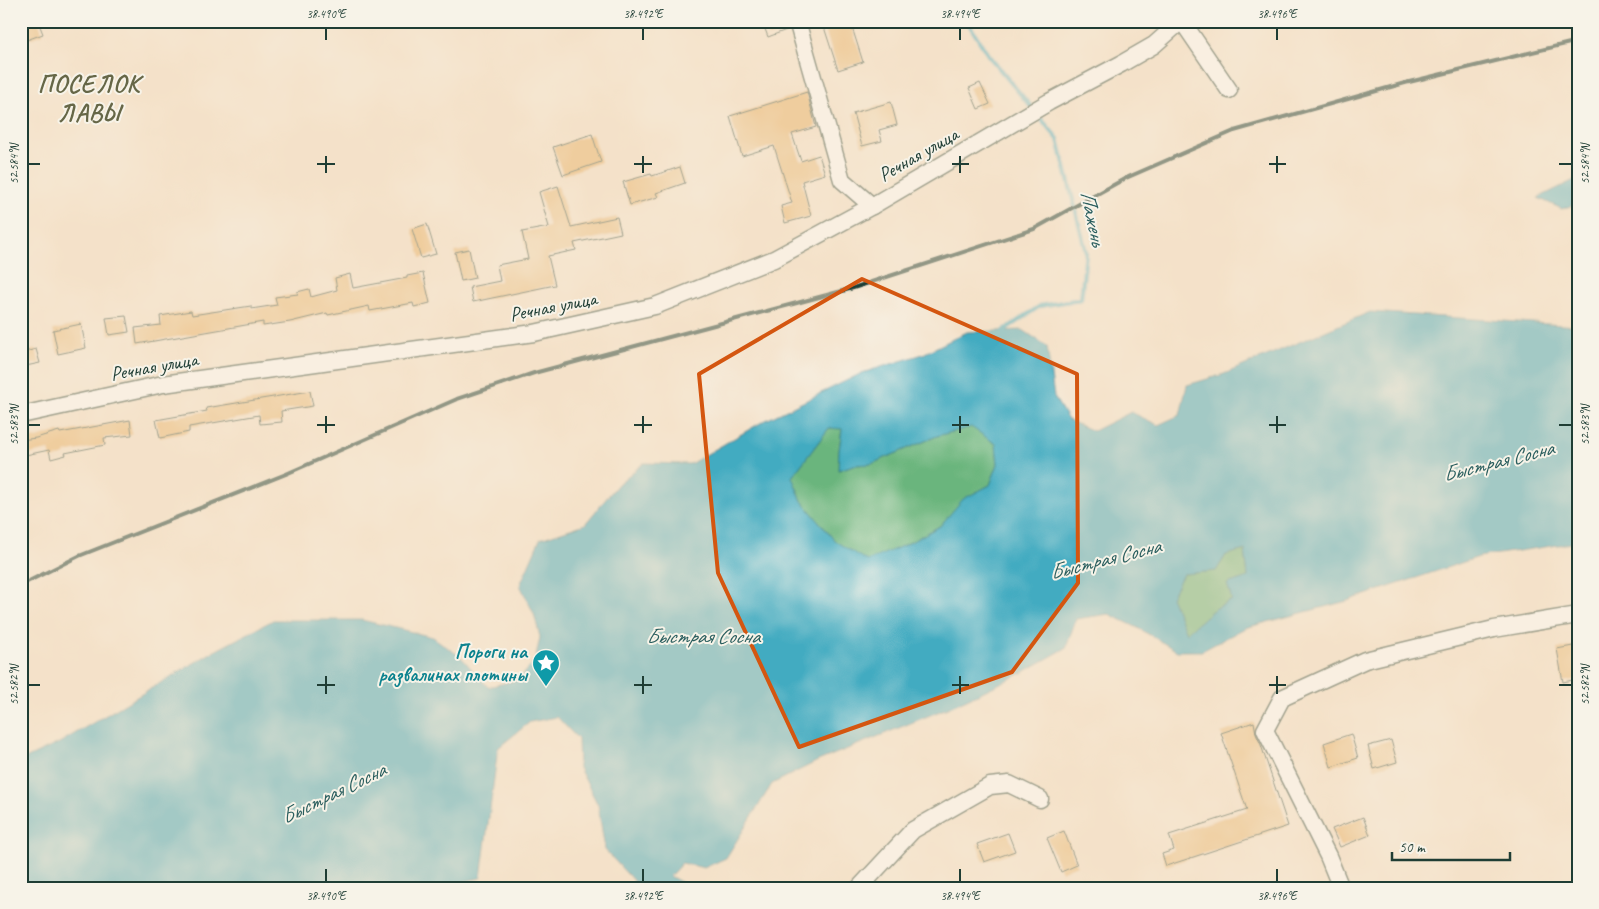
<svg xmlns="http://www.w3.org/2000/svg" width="1599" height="909" viewBox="0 0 1599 909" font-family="Caveat,sans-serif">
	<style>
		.forest { fill: #6ab57d; stroke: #447958 }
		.water { fill: #42abc1; stroke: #30747a; fill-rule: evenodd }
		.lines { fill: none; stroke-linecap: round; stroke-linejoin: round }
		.stream { stroke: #42abc1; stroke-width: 4.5 }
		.building { fill: #e9b46b }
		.minor-casing { stroke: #3f564a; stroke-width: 19 }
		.minor { stroke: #fff; stroke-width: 16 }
		.rail { stroke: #1f3d34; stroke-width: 4 }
		.marked { fill: none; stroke: #d45610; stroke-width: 4; stroke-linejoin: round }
		.ticks { fill: none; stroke: #1f3d34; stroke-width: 2 }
		.labels { text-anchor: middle; stroke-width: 4; stroke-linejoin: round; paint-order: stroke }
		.street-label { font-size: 20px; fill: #1f3d34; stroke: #f7f3e8 }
		.culture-label { font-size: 20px; font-weight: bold; fill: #0d838f; stroke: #f7f3e8; text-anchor: end }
		.water-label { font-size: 21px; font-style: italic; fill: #2a5e5e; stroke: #f7f3e8 }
		.district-label { font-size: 25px; font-weight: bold; letter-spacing: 1px; fill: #666747; stroke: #f7f3e8 }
		.neatline { fill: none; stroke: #1f3d34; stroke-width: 2 }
		.ticks-label { font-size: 12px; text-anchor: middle; fill: #1f3d34 }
	</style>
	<rect width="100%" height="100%" fill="#f7f3e8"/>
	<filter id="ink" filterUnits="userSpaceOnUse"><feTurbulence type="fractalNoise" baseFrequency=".02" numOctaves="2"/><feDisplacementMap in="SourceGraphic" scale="10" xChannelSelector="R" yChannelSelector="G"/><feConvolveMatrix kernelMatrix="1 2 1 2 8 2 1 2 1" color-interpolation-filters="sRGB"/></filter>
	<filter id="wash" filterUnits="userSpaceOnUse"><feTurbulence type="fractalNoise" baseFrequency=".0096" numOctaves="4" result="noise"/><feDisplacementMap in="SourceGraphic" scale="20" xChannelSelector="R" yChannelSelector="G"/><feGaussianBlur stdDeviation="1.12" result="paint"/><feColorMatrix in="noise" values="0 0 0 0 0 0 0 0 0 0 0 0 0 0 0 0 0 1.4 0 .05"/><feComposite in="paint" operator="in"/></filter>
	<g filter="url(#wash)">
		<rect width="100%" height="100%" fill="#f4e1c9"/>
		<g class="forest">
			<path d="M971 426 996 444 998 464 990 485 964 499 940 526 907 544 867 562 835 541 802 501 792 477 829 428H842L839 450V470L854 465 871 464 937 436Z"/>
			<path d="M1245 550 1248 577 1232 600 1213 610 1186 633 1171 597 1183 574 1216 571 1226 555Z"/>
		</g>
		<g class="water">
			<path d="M1578 178V204L1562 209 1538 198Z"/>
			<path d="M1370 312 1578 326V542L1479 557 1347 601 1245 628 1202 651H1177L1136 627 1109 614 1076 619 1066 648 1022 673 950 707 818 761 772 784 726 858 704 868 682 863 670 876 692 888H640L605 850 598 805 579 768 578 739 557 717 530 722 498 748 481 878 443 885 440 888H21V761L59 743 209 654 273 620H362L433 637 461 657 488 687 517 680 535 661 540 637 534 614 520 585 540 539 585 524 619 483 644 463 690 464 762 422 862 373 923 354 967 332 1023 330 1047 346 1054 397 1068 420 1093 431 1131 412 1158 425 1180 415 1187 385 1224 374ZM971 427 996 444 998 464 990 485 963 499 940 526 907 544 867 561 835 541 802 501 792 477 829 428 842 429 839 450 838 470 854 465 871 464 937 436ZM1245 550 1248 577 1227 584 1232 600 1213 610 1186 633 1171 597 1183 574 1216 571 1226 555Z"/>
		</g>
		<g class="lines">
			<g class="stream">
				<path d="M967 21 988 55 1032 108"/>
				<path d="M1004 335 1003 331 1040 306 1081 299 1086 252 1058 139 1037 114"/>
			</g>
		</g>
		<g id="blocks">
			<g class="building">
				<path d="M21 21H38L43 34 24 41 21 34Z"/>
				<path d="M762 21H787L789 29 768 37Z"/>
				<path d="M822 21H850L863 62 838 70Z"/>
				<path d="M980 83 990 104 978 109 969 88Z"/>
				<path d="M807 92 816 127 792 134 801 161 819 155 825 174 802 181 811 216 785 223 781 206 792 203 774 146 742 156 730 116Z"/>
				<path d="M891 102 897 125 879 130 882 141 862 146 853 113Z"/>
				<path d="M592 134 601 162 563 175 553 147Z"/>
				<path d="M680 167 685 183 656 193 658 197 630 205 623 182 651 174 652 176Z"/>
				<path d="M558 186 571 227 617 217 621 233 574 243 576 250 548 256 555 285 473 302 470 287 500 281 497 265 528 259 522 232 549 227 539 192Z"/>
				<path d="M427 224 436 254 421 258 412 229Z"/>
				<path d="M469 249 475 278 461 281 455 252Z"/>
				<path d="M423 273 430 303 414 307 413 303 370 311 369 306 328 315 327 313 290 322 263 326V322L137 344 135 328 161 325 160 316 191 311 192 315 251 306V309L277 305 275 297 298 294 297 292 309 289 311 297 337 290 335 278 350 274 353 288 407 278V276Z"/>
				<path d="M126 316 129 332 109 335 106 318Z"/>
				<path d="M81 324 86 348 58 354 53 330Z"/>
				<path d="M36 349 40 363 21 367V353Z"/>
				<path d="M310 391 313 406 281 411 282 422 260 424 259 415 189 427V432L160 438 156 420 207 411 206 408Z"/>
				<path d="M130 420 132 435 104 438 105 445 65 453 66 455 51 459 49 450 21 456V440L36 438 59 431 60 433Z"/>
				<path d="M1578 645V679L1563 682 1557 649Z"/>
				<path d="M1254 722 1256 734 1261 745 1288 826 1166 866 1162 854 1174 850 1169 835 1247 810 1221 733Z"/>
				<path d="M1351 734 1358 758 1331 767 1324 743Z"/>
				<path d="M1391 740 1397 762 1374 769 1368 746Z"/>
				<path d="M1363 817 1370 835 1340 847 1332 829Z"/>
				<path d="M1064 831 1077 865 1061 872 1047 838Z"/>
				<path d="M1008 833 1015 851 984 862 977 844Z"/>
			</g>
		</g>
	</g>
	<g filter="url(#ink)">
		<use href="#blocks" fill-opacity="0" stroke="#3f564a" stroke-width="1"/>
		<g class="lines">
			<g class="minor-casing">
				<g id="minor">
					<path d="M797 21 842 180 872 206"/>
					<path d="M1182 21 1229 90"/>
					<path d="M21 415 163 384 534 333 655 306 774 259 872 206 1049 102 1121 64 1154 45 1181 21"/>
					<path d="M859 888 913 830 990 786 1009 784 1040 799"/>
					<path d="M1341 888 1328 856 1265 730 1282 698 1365 660 1494 629 1578 615"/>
				</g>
			</g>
			<use href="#minor" class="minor"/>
			<path class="rail" d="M21 585 79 556 286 474 457 399 534 373 853 288 1034 229 1126 178 1234 131 1405 83 1578 41"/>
		</g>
	</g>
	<path d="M0 0H1599V909H0ZM862 279 1077 374 1078 583 1012 672 799 747 718 573 699 374Z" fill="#f4e1c9" fill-opacity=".55" fill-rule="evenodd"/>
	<path class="marked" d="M862 279 1077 374 1078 583 1012 672 799 747 718 573 699 374Z"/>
	<path class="ticks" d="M326 28V40M643 28V40M960 28V40M1277 28V40M326 156V173M643 156V173M960 156V173M1277 156V173M28 164H40M317 164H335M634 164H652M952 164H969M1269 164H1286M1559 164H1572M326 416V433M643 416V433M960 416V433M1277 416V433M28 425H40M317 425H335M634 425H652M952 425H969M1269 425H1286M1559 425H1572M326 676V694M643 676V694M960 676V694M1277 676V694M28 685H40M317 685H335M634 685H652M952 685H969M1269 685H1286M1559 685H1572M326 869V882M643 869V882M960 869V882M1277 869V882"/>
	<defs>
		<g id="sight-pin" transform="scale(1.4375)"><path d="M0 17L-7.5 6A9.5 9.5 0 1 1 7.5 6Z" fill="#0f9aa8" stroke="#f7f3e8"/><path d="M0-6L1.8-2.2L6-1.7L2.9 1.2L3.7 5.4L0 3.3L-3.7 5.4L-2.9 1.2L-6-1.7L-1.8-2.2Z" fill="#fff"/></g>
	</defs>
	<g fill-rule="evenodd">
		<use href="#sight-pin" x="546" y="663"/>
	</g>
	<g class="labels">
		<g class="street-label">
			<text transform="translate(918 154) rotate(-30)" y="7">Речная улица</text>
			<text transform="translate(553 306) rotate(-11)" y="7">Речная улица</text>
			<text transform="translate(154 366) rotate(-10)" y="7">Речная улица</text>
		</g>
		<g class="culture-label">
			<text x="527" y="658">Пороги на<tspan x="527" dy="23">развалинах плотины</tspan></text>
		</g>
		<g class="water-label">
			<text transform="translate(1093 218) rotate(78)" y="7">Пажень</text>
			<text transform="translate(1498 461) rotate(-14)" y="7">Быстрая Сосна</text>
			<text transform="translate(1105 559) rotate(-14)" y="7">Быстрая Сосна</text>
			<text x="703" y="643">Быстрая Сосна</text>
			<text transform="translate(333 793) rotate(-26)" y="7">Быстрая Сосна</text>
		</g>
		<g class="district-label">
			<text x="89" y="92">ПОСЕЛОК<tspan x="89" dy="29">ЛАВЫ</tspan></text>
		</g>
	</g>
	<rect width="1599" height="909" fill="none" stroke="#f7f3e8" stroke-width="55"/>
	<path d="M1392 852v8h118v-8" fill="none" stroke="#1f3d34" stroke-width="2.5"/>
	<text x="1399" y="852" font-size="15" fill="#1f3d34" stroke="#f7f3e8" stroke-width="4" paint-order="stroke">50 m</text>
	<rect x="28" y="28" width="1544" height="854" class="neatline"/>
	<g class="ticks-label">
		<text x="326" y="18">38.490°E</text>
		<text x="643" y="18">38.492°E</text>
		<text x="960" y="18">38.494°E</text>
		<text x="1277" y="18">38.496°E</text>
		<text transform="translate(14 164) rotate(-90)" y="4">52.584°N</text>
		<text transform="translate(1585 164) rotate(-90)" y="4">52.584°N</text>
		<text transform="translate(14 425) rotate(-90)" y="4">52.583°N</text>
		<text transform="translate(1585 425) rotate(-90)" y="4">52.583°N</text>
		<text transform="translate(14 685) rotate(-90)" y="4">52.582°N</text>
		<text transform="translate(1585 685) rotate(-90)" y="4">52.582°N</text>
		<text x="326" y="900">38.490°E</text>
		<text x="643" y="900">38.492°E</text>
		<text x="960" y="900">38.494°E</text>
		<text x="1277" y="900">38.496°E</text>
	</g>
</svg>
